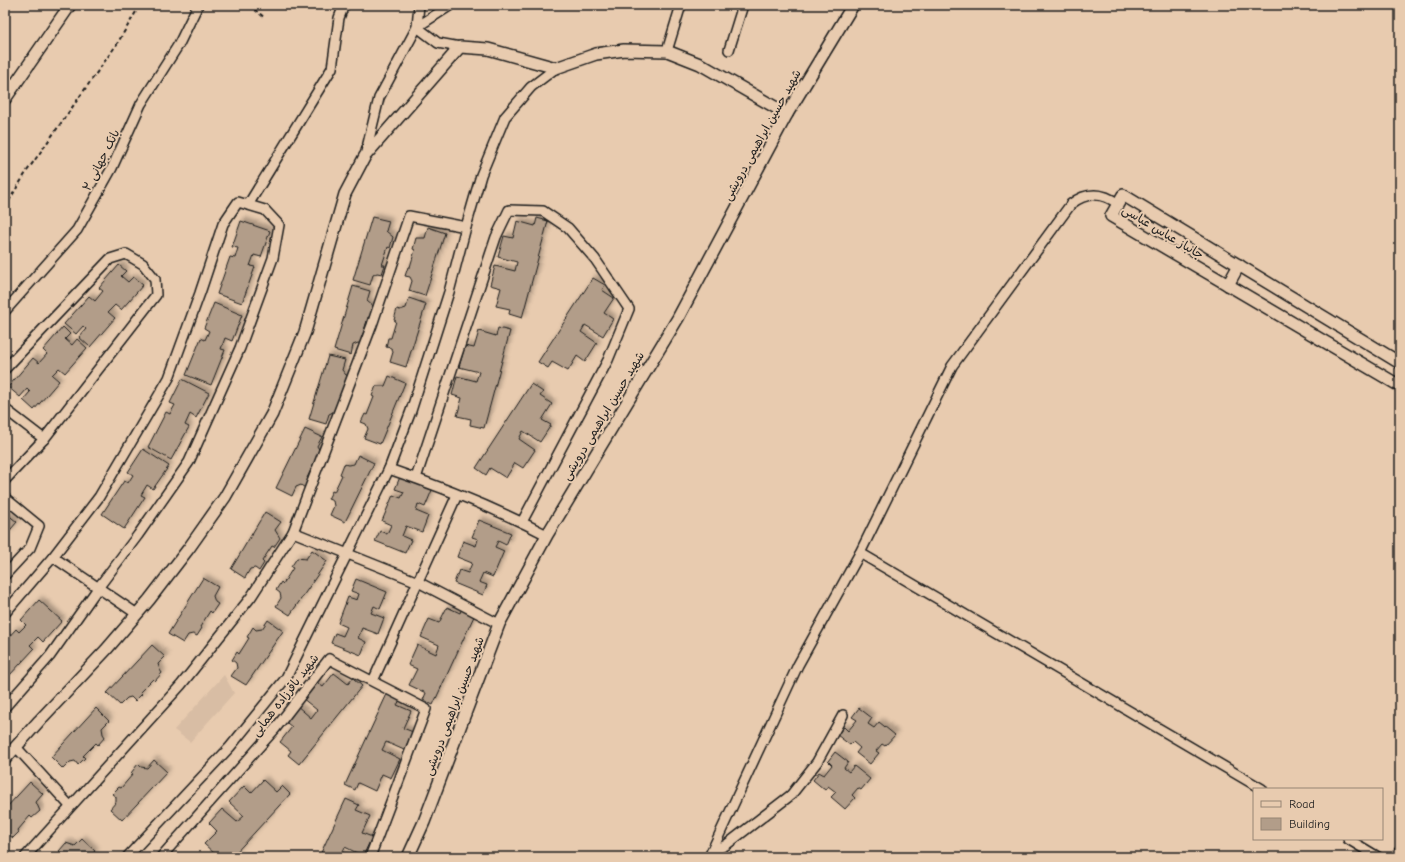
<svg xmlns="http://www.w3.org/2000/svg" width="1405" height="862" viewBox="0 0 1405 862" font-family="'Comic Neue','Playpen Sans Arabic',sans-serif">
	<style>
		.built { fill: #d8bda4 }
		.building { fill: #b29d89; stroke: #1c1c1c; filter: url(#shadow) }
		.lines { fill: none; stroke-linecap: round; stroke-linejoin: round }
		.minor-casing { stroke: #1c1c1c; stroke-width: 12 }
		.tertiary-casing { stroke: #1c1c1c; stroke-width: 14 }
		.path { stroke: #1c1c1c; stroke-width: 2; stroke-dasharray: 4 3; stroke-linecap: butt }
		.minor { stroke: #e8cbaf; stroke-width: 9 }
		.tertiary { stroke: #e8cbaf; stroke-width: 11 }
		.labels { text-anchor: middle; stroke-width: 4; stroke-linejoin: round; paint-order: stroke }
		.street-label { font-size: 12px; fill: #1c1c1c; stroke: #e8cbaf }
	</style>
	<defs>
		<filter id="shadow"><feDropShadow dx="3.5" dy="-3.5" stdDeviation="2" flood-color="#0004"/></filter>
	</defs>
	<rect width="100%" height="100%" fill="#e8cbaf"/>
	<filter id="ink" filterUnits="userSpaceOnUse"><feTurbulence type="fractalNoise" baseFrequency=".025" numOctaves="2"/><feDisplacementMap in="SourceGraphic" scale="8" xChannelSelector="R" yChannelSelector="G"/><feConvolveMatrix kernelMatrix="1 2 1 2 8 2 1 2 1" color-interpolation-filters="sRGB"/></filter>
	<g filter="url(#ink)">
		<path class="built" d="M224 675 234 693 190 742 174 730Z"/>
		<g class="building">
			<path d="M372 217 389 221 386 231 393 237 390 248 388 247 382 265H385L382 274 377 273 373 275 370 285 353 280Z"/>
			<path d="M537 218 548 221 522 318 509 314 510 309 496 306 501 288 490 285 495 266 515 271 517 262 498 257 504 236 513 238 517 221 535 226Z"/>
			<path d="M241 221 270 231 261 257 254 255 250 266 255 267 242 303 217 294 230 257 235 258 238 248 232 247Z"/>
			<path d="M428 227 445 233 425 296 409 291 412 281 410 277 405 276 408 267H410L415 250 413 249 416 238H425Z"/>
			<path d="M119 265 126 271 121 276 128 282 133 277 143 285 121 310 115 305 108 312 115 318 90 347 79 337 86 329 83 326 76 334 64 324 89 296 95 301 103 291 99 288Z"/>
			<path d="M593 278 605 285 602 290 614 298 604 313 613 319 603 336 585 325 581 332 597 343 585 362 577 356 568 371 552 362 548 368 538 362Z"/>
			<path d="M353 286 370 291 367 301 374 307 371 318 368 317 363 334 365 335 362 344 358 343 353 345 351 355 334 350Z"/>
			<path d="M409 298 426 304 406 367 390 362 393 352 391 348 386 347 388 338H391L396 321 394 320 397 309 400 310 406 308Z"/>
			<path d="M214 303 242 315 232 341 225 338 221 349 225 350 211 385 186 375 201 338 205 340 209 331 204 328Z"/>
			<path d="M63 327 70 334 65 339 72 345 77 339 87 348 65 373 59 368 52 375 59 381 34 410 23 400 30 392 27 389 20 397 8 387 33 358 39 363 47 354 43 350Z"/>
			<path d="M498 328 510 331 484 428 470 425 471 419 457 416 462 398 452 395 457 376 476 381 479 372 459 367 465 346 474 348 479 331 496 336Z"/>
			<path d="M328 356 345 360 342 370 346 375 349 376 346 387 344 386 338 404V413L333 412 329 414 326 424 309 419Z"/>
			<path d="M389 376 405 383 380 444 364 438 368 429 366 424 361 422 365 414 367 415 374 397 372 396 376 386H385Z"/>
			<path d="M182 379 209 393 196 418 190 414 185 425 189 427 171 460 148 447 166 412 170 414 175 405 170 403Z"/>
			<path d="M531 384 543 392 540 396 552 404 542 420 551 425 540 442 523 431 519 439 535 450 523 468 515 463 506 478 490 468 486 475 476 468Z"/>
			<path d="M305 429 322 437 317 446 320 451 307 478 309 479 305 488 301 485 296 487 292 496 276 488Z"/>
			<path d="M143 449 169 466 153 489 147 485 141 495 145 497 124 529 102 514 124 481 128 483 133 475 128 472Z"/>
			<path d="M358 455 374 463 345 522 330 515 334 506 333 501 328 499 332 491 334 492 342 475 340 474 344 464 348 465 354 464Z"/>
			<path d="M400 477 432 490 425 507 418 504 416 511 428 516 422 532 406 526 402 536 411 540 405 553 375 541 380 531 387 534 391 525 382 521 393 495 401 498 404 492 395 489Z"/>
			<path d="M265 512 281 522 275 530 280 538 274 547 272 546 262 561 264 563 259 571 255 568 250 569 245 578 231 569Z"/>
			<path d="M7 514 17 522 5 536V516Z"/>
			<path d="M479 520 511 533 506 545 498 541 495 547 504 551 493 577 483 573 479 582 487 585 483 595 454 583 459 570 468 573 472 563 457 557 463 541 476 546 478 539 472 537Z"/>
			<path d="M312 550 327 561 290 615 276 606 281 598 280 593 276 590 281 582 283 584 293 568 291 567 297 558 306 559Z"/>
			<path d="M203 578 218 587 213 596 215 602 218 604 212 613 210 611 200 627 202 628 197 636 193 634 188 635 183 643 168 634Z"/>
			<path d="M356 579 387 592 380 609 374 606 371 613 384 618 378 634 362 628 358 638 366 642 361 655 331 643 335 633 343 636 347 627 338 623 348 597 357 600 359 594 351 591Z"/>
			<path d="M39 600 62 621 43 642 38 637 30 645 34 649 9 676 5 673V641L16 629 19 632 26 625 21 620Z"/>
			<path d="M447 607 460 613 462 608 475 614 433 705 423 700 426 693 409 685 417 669 408 665 417 645 436 654 439 645 421 637 429 619 439 623Z"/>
			<path d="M268 620 283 631 246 685 231 676 237 668 236 663 232 660 237 652 239 654 249 638 247 637 253 627 256 630 262 629Z"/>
			<path d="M152 645 165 657 158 664 160 670 162 673 155 681 153 679 140 692 142 694 135 701 131 697 127 698 120 705 107 693Z"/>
			<path d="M334 673 348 684 353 678 362 686 299 764 288 755 291 751 280 742 292 727 283 720 296 705 311 718 317 710 302 698 315 681 323 687Z"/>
			<path d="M387 694 400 700 397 705 411 711 403 728 413 732 404 750 386 742 382 750 400 759 391 778 382 774 375 791 358 783 355 790 345 785Z"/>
			<path d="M96 708 109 721 102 728 103 734 105 737 98 745 96 743 83 756 85 758 78 765 75 761 70 762 63 769 51 757Z"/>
			<path d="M859 708 872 718 868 724 874 728 879 722 895 735 885 746 882 744 876 751 879 753 870 764 856 753 860 748 853 742 850 745 837 735 844 727 848 731 857 720 852 717Z"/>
			<path d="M835 752 848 762 844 768 849 772 854 766 870 779 861 790 858 788 852 795 855 798 845 809 831 797 836 792 828 786 825 790 813 780 819 772 824 775 832 765 828 761Z"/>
			<path d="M154 760 167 772 122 820 110 809 116 802V797L112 794 119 787 121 788 133 774 131 773 138 764 141 767 147 768Z"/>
			<path d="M263 780 276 792 282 786 290 794 232 857H212L215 854 204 844 217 831 209 823 222 809 237 822 244 816 229 802 244 786 251 793Z"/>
			<path d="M30 782 43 794 36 802 40 811 32 818 30 816 18 830 19 832 13 838 9 835H5V809Z"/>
			<path d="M346 799 359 805 356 810 370 816 362 833 372 837 363 856 345 847 341 855 345 857H319Z"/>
			<path d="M82 839 95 851 90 857H58L61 853 59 851 66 843 75 846Z"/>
		</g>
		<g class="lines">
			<g class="minor-casing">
				<g id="minor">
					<path d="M451 5 417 27 438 43 460 47"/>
					<path d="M729 50 743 5"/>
					<path d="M667 51 681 5"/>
					<path d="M365 156 379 98 417 27 419 5"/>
					<path d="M248 205 332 68 339 18 344 5"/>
					<path d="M466 227 481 175 505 117 531 87 556 68"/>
					<path d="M5 311 77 230 112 168 141 104 179 44 198 5"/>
					<path d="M5 369 110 259 126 254 143 264 155 279 156 295 44 439 5 480"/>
					<path d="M5 409 44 439"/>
					<path d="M389 469C442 487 497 509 547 535"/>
					<path d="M416 478 496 237 509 210 543 211 568 228 595 259 629 309 608 360 522 522"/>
					<path d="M5 498 39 526 30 548 5 575"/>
					<path d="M293 532 418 582 499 624"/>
					<path d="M860 553 1262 789"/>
					<path d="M53 557 137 614"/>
					<path d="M5 613 53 557 99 497 169 378 200 293 223 224 238 202 265 210 279 225 273 258 240 348 189 462 138 535 98 588 50 656 5 707"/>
					<path d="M373 681 457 495"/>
					<path d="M16 747 70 806"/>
					<path d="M1348 839 1378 857"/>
					<path d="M712 852 726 845 791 795 817 762 843 715"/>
					<path d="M25 857 181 685 251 597 293 532 372 325 409 216 466 227 449 292 411 411 389 469 286 678 230 747 127 857"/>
					<path d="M161 857 275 729 329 659 426 709 370 857"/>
					<path d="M709 857 798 665 860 553 952 366 1071 204C1086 192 1103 192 1118 204"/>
				</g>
			</g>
			<g class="tertiary-casing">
				<g id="tertiary">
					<path d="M5 99 70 5"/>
					<path d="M1228 285 1239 265"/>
					<path d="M1400 363 1123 195 1111 216 1400 386"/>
					<path d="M5 759 39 721 106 650 149 600 189 548 225 497 272 414 305 332 345 194 365 156 460 47 488 49 556 68 596 54 624 50 667 51 700 64 787 114"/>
					<path d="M408 857 424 822 499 624 547 535 678 318 787 114 853 5"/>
					<path d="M1397 857 1400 852"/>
				</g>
			</g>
			<g class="path">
				<path d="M249 5 265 18"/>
				<path d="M5 207 27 171 117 44 140 5"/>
			</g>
			<use href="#minor" class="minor"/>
			<use href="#tertiary" class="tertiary"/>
		</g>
	</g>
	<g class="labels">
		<g class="street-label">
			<text transform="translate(762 135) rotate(-61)" y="4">شهید حسین ابراهیمی درویشی</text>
			<text transform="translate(101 160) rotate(-63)" y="4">بانک جهانی ۲</text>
			<text transform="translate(1163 232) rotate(31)" y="4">جانباز عباس عباسی</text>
			<text transform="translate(603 416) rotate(-59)" y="4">شهید حسین ابراهیمی درویشی</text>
			<text transform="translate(285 695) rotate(-52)" y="4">شهید باقرزاده همایی</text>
			<text transform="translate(454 706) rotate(-69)" y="4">شهید حسین ابراهیمی درویشی</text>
		</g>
	</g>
	<rect width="1405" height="862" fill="none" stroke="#e8cbaf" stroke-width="20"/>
	<rect x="10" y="10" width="1385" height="842" fill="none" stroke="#1c1c1c" stroke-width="1.5" filter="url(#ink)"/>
	<rect x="1253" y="788" width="130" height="52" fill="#e8cbaf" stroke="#968574"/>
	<rect x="1261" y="801" width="20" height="6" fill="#e8cbaf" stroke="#968574"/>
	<text x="1289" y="808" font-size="12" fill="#1c1c1c">Road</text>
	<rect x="1261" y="818" width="20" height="12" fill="#b29d89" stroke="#968574"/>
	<text x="1289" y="828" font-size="12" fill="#1c1c1c">Building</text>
</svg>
